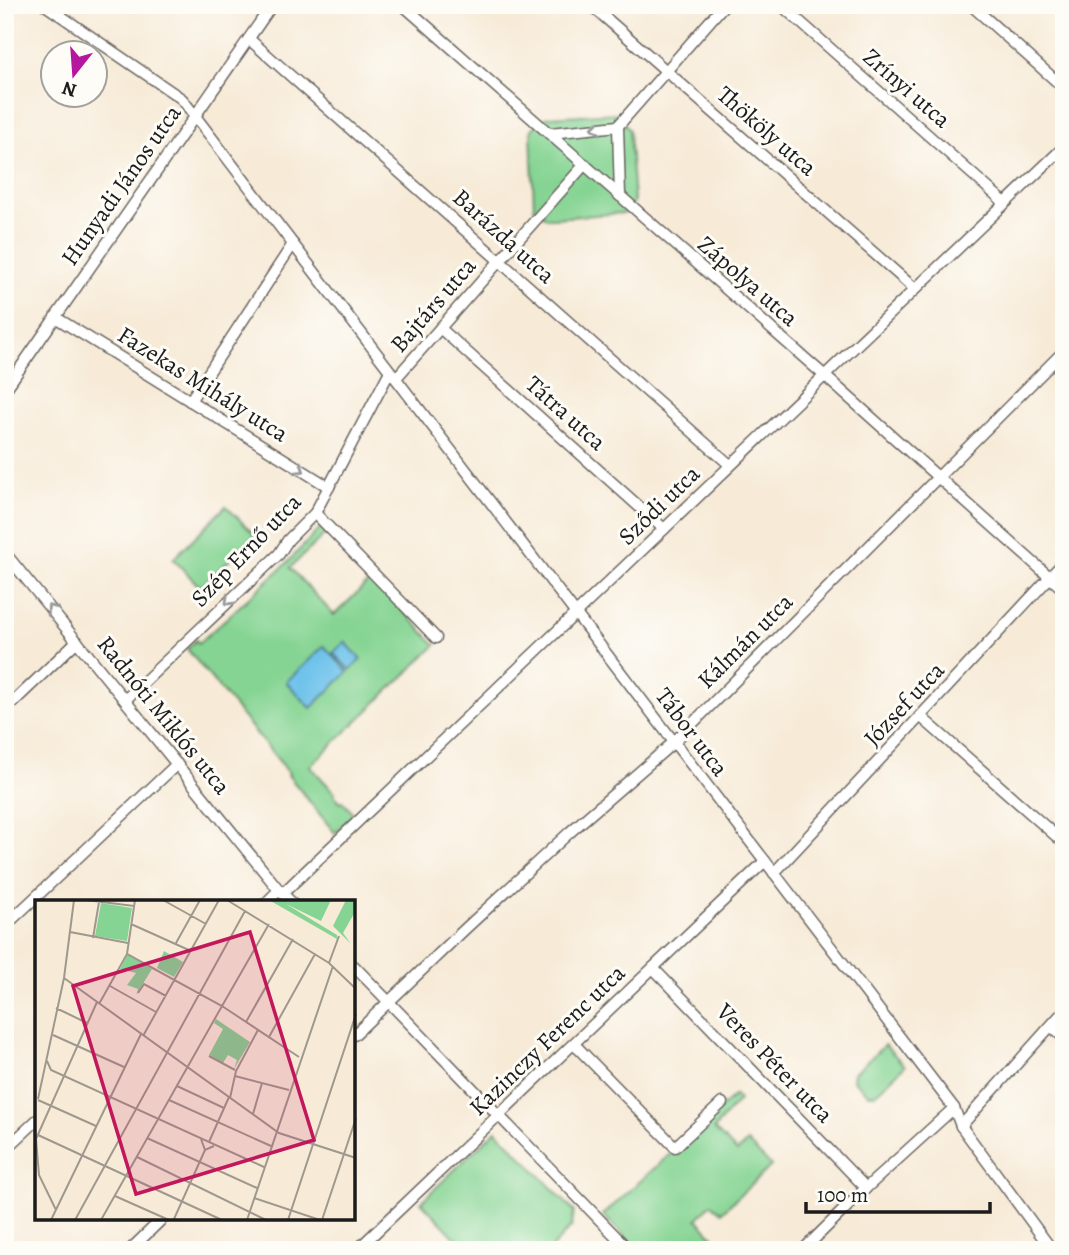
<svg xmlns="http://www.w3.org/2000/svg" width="1069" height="1255" viewBox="0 0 1069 1255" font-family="Alegreya,serif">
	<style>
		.green { fill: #85d493; stroke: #507858; stroke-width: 2 }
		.water { fill: #6ec2eb; stroke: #456f84; stroke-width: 2 }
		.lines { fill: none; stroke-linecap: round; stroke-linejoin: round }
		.street-casing { stroke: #69645e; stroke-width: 13 }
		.street { stroke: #fff; stroke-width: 10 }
		.oneway { stroke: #999 }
		.labels { text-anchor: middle; stroke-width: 6; stroke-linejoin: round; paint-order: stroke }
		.street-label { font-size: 24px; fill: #1c1c1c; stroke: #fdfcf7 }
		.inset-road { fill: none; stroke: #9f988d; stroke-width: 2 }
		.view { fill: #c2185b; fill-opacity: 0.15; stroke: #c2185b; stroke-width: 3.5 }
		.inset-edge { fill: none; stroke: #1c1c1c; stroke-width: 3.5 }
	</style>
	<rect width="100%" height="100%" fill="#fdfcf7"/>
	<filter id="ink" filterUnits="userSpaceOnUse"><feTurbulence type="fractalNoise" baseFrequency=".0143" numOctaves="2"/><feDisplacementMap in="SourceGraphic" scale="14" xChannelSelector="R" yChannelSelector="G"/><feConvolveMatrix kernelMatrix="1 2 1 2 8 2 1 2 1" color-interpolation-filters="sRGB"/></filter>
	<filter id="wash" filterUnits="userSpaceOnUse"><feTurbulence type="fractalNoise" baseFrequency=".00686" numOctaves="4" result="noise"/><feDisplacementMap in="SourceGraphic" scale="28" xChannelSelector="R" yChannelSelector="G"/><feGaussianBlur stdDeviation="1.57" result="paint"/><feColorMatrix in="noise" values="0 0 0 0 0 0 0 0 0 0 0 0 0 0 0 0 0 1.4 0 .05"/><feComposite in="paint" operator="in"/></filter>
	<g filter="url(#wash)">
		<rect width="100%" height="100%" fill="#f7ebd8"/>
		<g class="green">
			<path d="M618 113 629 130 634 200 631 208 625 213 553 218H547L534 208 531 132 533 128 547 117Z"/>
			<path d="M226 506 255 535 201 588 173 559Z"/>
			<path d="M321 527 327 532 290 568 334 615 372 579 436 645 310 766 335 793 334 795 340 802 342 801 354 814 335 833 288 775 289 773 187 649 196 640 199 643 286 564Z"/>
			<path d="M885 1045 905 1066 875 1094H868L853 1080 854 1073Z"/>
			<path d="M735 1095 739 1100 714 1129 737 1152 747 1142 771 1166 722 1212 711 1204 697 1219 726 1250H638L603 1215Z"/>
			<path d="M496 1130 574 1211 572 1226 550 1250H467L421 1202Z"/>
		</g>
		<g class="water">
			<path d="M345 642 361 659 350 670 333 653Z"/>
			<path d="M324 646 348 672 311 708 286 682Z"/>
		</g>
	</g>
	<g filter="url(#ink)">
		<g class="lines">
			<g class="street-casing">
				<g id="street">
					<path d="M45 5 182 99 954 1108 961 1126 1052 1250"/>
					<path d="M403 5 825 376 1064 590"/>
					<path d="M591 5 915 289"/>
					<path d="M781 5 1005 203"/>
					<path d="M971 5 1064 88"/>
					<path d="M249 39 730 465"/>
					<path d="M618 126 724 5"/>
					<path d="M550 133 618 126 620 196"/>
					<path d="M55 317 329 487"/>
					<path d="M440 328 664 529"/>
					<path d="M396 378 585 164"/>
					<path d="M5 390 272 5"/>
					<path d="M190 401 293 244"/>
					<path d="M315 513 436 638"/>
					<path d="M5 553 279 890 291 902"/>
					<path d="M125 700 279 554 288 540 315 513 390 371"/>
					<path d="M5 710 77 641"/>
					<path d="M920 716 1064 843"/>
					<path d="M774 873 1064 562"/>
					<path d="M283 893 1064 147"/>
					<path d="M267 902 279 890"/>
					<path d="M5 926 177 764"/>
					<path d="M354 966 629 1250"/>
					<path d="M653 968 866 1188"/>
					<path d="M1051 1026 1064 1038"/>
					<path d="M354 1035 465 929 570 832 674 742 1064 351"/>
					<path d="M574 1044 675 1147 722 1103"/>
					<path d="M961 1126 1064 1011"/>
					<path d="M5 1150 37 1120"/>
					<path d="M130 1250 163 1218"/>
					<path d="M357 1250 765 861"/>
					<path d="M803 1250 866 1188 954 1108"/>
				</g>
			</g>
			<use href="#street" class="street"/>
		</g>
		<defs><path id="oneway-chevron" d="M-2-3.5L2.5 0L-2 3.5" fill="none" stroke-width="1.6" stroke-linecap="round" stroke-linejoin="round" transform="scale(1.75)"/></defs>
		<g class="oneway">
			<use href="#oneway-chevron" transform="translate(596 128) rotate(174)"/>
			<use href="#oneway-chevron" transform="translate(300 469) rotate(32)"/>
			<use href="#oneway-chevron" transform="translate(229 601) rotate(136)"/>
			<use href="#oneway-chevron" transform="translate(51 609) rotate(-129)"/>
		</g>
	</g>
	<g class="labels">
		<g class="street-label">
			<text transform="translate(907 88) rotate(41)" y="8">Zrínyi utca</text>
			<text transform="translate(767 131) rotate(41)" y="8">Thököly utca</text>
			<text transform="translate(121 185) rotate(-55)" y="8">Hunyadi János utca</text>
			<text transform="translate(504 236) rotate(42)" y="8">Barázda utca</text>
			<text transform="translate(748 281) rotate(41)" y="8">Zápolya utca</text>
			<text transform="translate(433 305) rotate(-49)" y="8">Bajtárs utca</text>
			<text transform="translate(203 384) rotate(32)" y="8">Fazekas Mihály utca</text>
			<text transform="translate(566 413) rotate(42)" y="8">Tátra utca</text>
			<text transform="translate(659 505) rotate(-44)" y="8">Sződi utca</text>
			<text transform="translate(246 550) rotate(-46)" y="8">Szép Ernő utca</text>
			<text transform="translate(745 641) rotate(-45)" y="8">Kálmán utca</text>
			<text transform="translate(904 704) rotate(-47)" y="8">József utca</text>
			<text transform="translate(164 715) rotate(51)" y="8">Radnóti Miklós utca</text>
			<text transform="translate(692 732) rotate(53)" y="8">Tábor utca</text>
			<text transform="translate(547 1040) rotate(-44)" y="8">Kazinczy Ferenc utca</text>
			<text transform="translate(775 1063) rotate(46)" y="8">Veres Péter utca</text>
		</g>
	</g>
	<g transform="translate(35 900)">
		<rect width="320" height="320" fill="#f7ebd8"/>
		<path d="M234 0H296L286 21 251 4 302 35V39ZM311 0H320V12L308 33 316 44 298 26ZM66 3 97 8 92 41 60 36ZM129 51 148 62 139 77 122 68ZM92 55 117 69 101 95 103 89 92 85 101 73 85 69ZM181 119 215 142 199 169 202 160 193 155 188 163 174 155 188 129 179 123Z" fill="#85d493"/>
		<path class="inset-road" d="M51 0 99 6M128 0 171 24M192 0 294 63 321 89M96 24 156 51M35 32 93 43M58 38 64 2M141 43 165 0M92 54 187 106 264 157M294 63 304 36M29 78 244 233 321 258M75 86 121 112M103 93 109 84 131 96M64 104 92 54 100 0M187 106 234 24M21 108 52 123M211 122 258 39M18 135 89 167M108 136 184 0M234 137 280 54M174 156 200 170M12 161 16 170 229 267M200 176 254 190M142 186 189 208M195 198 201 171 223 130M3 199 29 78 39 0M3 200 61 226M134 200 236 246M218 214 227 183M3 235 187 320M112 238 222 288M166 239 170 250 179 246M174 242 194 197M102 257 231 320M80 296 134 320M219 298 285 320M21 310 4 275 1 239 62 102M139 319 170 250M16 320 106 134M40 320 210 11M66 320 187 106M212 320 298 66M253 320 321 114M287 320 321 218"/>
		<path class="view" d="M215 32 279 240 101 294 38 86Z"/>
		<rect width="320" height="320" class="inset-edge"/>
	</g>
	<rect width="1069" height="1255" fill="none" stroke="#fdfcf7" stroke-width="28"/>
	<g transform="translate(74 74) rotate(197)"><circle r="33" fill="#fdfcf7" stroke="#a3a29f" stroke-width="2"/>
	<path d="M0-5L12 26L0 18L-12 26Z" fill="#b5179e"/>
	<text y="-10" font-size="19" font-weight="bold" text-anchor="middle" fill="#1c1c1c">N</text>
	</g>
	<path d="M806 1202v10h184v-10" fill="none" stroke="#1c1c1c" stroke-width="3.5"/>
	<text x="817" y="1202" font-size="21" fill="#1c1c1c" stroke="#fdfcf7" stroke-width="5" paint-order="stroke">100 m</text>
</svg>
